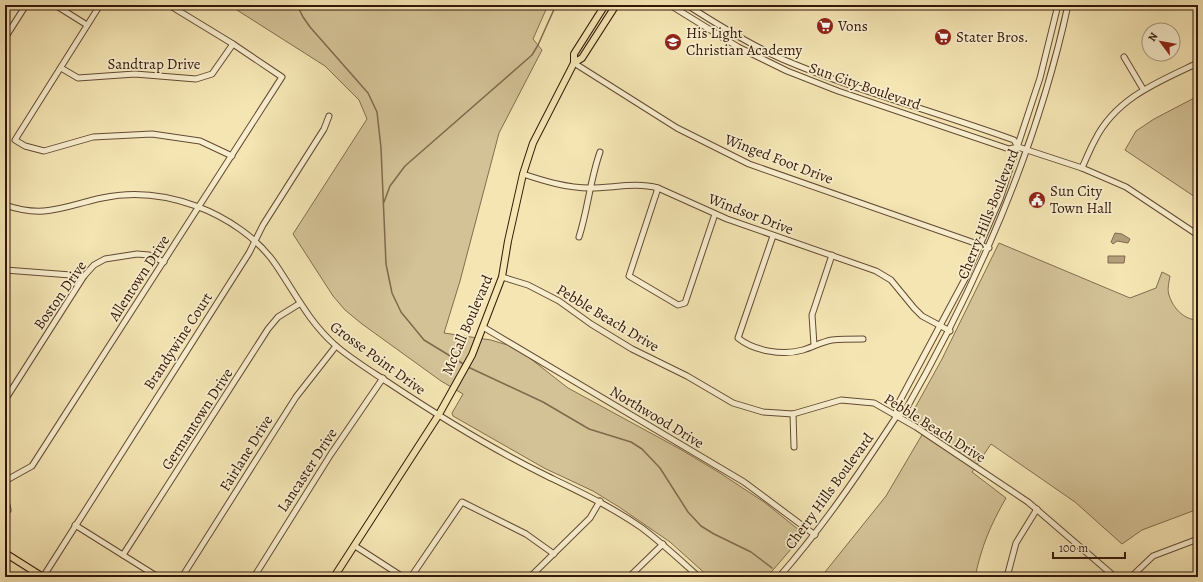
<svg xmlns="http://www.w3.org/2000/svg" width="1203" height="582" viewBox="0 0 1203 582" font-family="Alegreya,serif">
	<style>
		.green { fill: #d3c296; stroke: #846c4f }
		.water { fill: #b39f79; stroke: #80694c }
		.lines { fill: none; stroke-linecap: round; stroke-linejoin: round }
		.stream { stroke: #80694c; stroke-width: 1.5 }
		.minor-casing { stroke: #644a33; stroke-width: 7 }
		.major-casing { stroke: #341708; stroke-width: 8 }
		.minor { stroke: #f8eece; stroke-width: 5 }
		.major { stroke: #f4e5b3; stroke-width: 6 }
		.labels { text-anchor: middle; stroke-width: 3.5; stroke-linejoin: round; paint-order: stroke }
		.poi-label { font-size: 15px; fill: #341708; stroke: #f8eece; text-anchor: start }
		.street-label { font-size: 15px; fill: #341708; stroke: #f8eece }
	</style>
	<rect width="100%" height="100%" fill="#f4e5b3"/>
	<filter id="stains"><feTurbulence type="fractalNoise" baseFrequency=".005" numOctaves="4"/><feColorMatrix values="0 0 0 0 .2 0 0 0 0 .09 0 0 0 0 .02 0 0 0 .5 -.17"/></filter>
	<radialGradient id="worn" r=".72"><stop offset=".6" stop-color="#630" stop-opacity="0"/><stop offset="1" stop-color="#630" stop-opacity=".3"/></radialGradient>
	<g class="green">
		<path d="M229 5H548L533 39 542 50 499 133 460 281 444 333 491 340 517 348 568 388 680 449 720 473 764 502 804 534 767 577H709L670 542 619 507 593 491 544 468 453 416 452 413 463 394 441 381 362 324 345 310 333 296 293 234 367 119 359 100 325 66Z"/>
		<path d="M1198 96V199L1125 150 1136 131 1154 119Z"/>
		<path d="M999 243 1130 298 1156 288 1162 272 1170 276C1169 282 1167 290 1169 295 1173 308 1184 320 1198 320V509L1142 530 1122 544 1075 502 991 444 972 472 1006 498C990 526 982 545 975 577H821L886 496 926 428 910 417 942 359Z"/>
	</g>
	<g class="water">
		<path d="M1115 233 1122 234 1130 239 1128 243 1117 241 1113 244 1111 242Z"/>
		<path d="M1108 256H1125L1124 263H1108Z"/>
	</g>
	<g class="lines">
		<g class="stream">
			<path d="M297 5 303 17 310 27 368 93 377 112 381 148 386 264 392 293 401 312 424 340 465 365"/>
			<path d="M384 202 390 186 405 166 532 55 538 45 556 5"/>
			<path d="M468 367 543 402 589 429 631 442 642 449 660 468 688 512 701 526 714 534 751 552 772 568"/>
		</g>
		<g class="minor-casing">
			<g id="minor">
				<path d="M55 5 87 25"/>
				<path d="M100 5 15 140 25 146 44 151 93 137 152 134 200 141 232 156"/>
				<path d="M670 5 738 47 787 71 838 91 1009 149 1018 147 1082 168 1126 187 1198 235"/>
				<path d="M687 5C718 25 749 44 782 59 857 91 937 112 1014 140L1018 147"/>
				<path d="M5 38 26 5"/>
				<path d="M1124 57 1143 89"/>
				<path d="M574 63 677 128 749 164 989 248"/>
				<path d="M61 68 78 78 135 74 196 79 212 74 233 44"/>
				<path d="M1082 168C1086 159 1090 149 1095 140 1116 98 1158 82 1198 63"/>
				<path d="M523 174C544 181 567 188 590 188 613 188 636 182 658 188L727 219 876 271 891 280 914 308 922 316 950 331"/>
				<path d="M658 188 629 276 678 305 685 303 715 214"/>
				<path d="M5 205C45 219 64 206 102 198 134 191 166 195 196 206 226 217 258 238 276 265 295 293 309 322 335 345 351 359 371 371 389 383 440 417 492 449 547 476 580 492 612 507 642 528 662 543 680 560 699 577"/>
				<path d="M773 236 738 338C754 351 783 356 803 350 813 347 821 342 832 340 842 339 853 339 863 339"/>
				<path d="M579 237C588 209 590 180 600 152"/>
				<path d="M5 270 84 276"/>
				<path d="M502 277 528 285 559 301 591 324 632 349 687 376 733 403 763 412 793 414 841 400 874 403 916 427 1028 502 1115 577"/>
				<path d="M483 327 744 482 815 535"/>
				<path d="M814 345 812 315 832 255"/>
				<path d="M5 400 84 276 94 265 105 259 137 254 149 255 164 262"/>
				<path d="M793 414 794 447"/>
				<path d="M896 417 897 406 966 277 1000 199 1040 78 1058 5"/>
				<path d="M5 481 32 466 282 77 233 44 169 5"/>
				<path d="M5 495 8 510"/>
				<path d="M75 525 158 577"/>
				<path d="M355 546 403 577"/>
				<path d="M123 555 268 329 278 317 299 304"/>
				<path d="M43 577 249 253 263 225 324 129 329 116"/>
				<path d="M182 577 296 397 336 346"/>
				<path d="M254 577 331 454 383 378"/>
				<path d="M411 577 462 502 526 534 554 554"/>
				<path d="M530 577 590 518 600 501"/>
				<path d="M629 577 663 544"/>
				<path d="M779 577C823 527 860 472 896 417L905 411C978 283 1037 149 1068 5"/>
				<path d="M1007 577 1016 543 1037 509"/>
				<path d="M1131 577 1153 556 1198 539"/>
			</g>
		</g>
		<g class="major-casing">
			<g id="major">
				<path d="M574 63 582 58 616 5"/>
				<path d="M5 553 43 577"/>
				<path d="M334 577 438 416 472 355 502 277 508 241 523 174 533 143 574 63V54L605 5"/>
			</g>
		</g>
		<use href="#minor" class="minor"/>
		<use href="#major" class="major"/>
	</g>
	<defs>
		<g id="supermarket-disc" transform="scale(0.9)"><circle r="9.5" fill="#8f2418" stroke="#f8eece"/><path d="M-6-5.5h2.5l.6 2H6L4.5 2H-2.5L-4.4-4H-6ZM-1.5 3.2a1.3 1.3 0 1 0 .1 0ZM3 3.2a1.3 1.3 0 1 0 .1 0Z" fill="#fff"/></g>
		<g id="school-disc" transform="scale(0.9)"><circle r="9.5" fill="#8f2418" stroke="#f8eece"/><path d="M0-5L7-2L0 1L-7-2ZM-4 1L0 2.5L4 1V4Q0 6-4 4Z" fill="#fff"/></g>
		<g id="civic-disc" transform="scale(0.9)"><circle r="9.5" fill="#8f2418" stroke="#f8eece"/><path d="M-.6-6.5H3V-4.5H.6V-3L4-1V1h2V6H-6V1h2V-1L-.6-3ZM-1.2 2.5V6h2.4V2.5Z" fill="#fff"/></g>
	</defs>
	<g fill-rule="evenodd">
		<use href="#supermarket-disc" x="825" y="26"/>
		<use href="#supermarket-disc" x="943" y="37"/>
		<use href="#school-disc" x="673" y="42"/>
		<use href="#civic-disc" x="1037" y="200"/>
	</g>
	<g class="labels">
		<g class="poi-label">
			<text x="838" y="31">Vons</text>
			<text x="686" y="38">His Light<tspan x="686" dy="17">Christian Academy</tspan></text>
			<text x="956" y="42">Stater Bros.</text>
			<text x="1050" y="196">Sun City<tspan x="1050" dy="17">Town Hall</tspan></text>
		</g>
		<g class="street-label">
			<text x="154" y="69">Sandtrap Drive</text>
			<text transform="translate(865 86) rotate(19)" y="5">Sun City Boulevard</text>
			<text transform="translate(779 159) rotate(21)" y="5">Winged Foot Drive</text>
			<text transform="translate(751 214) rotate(21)" y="5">Windsor Drive</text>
			<text transform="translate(988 214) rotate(-68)" y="5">Cherry Hills Boulevard</text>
			<text transform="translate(139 278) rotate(-57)" y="5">Allentown Drive</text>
			<text transform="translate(60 295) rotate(-55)" y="5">Boston Drive</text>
			<text transform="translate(608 318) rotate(31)" y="5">Pebble Beach Drive</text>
			<text transform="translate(467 325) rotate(-67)" y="5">McCall Boulevard</text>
			<text transform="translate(178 341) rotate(-57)" y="5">Brandywine Court</text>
			<text transform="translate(378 358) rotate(36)" y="5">Grosse Point Drive</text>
			<text transform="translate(657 417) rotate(31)" y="5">Northwood Drive</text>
			<text transform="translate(197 419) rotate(-57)" y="5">Germantown Drive</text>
			<text transform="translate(935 428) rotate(32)" y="5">Pebble Beach Drive</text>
			<text transform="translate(246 453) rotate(-58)" y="5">Fairlane Drive</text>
			<text transform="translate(307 470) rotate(-57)" y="5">Lancaster Drive</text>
			<text transform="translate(829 491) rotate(-54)" y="5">Cherry Hills Boulevard</text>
		</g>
	</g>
	<rect width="1203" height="582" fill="none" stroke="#f4e5b3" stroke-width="20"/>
	<rect x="6" y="6" width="1191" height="570" fill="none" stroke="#341708" stroke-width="2"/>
	<rect x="10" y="10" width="1183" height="562" fill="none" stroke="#341708"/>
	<g transform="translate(1161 42) rotate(302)"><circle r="19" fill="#f8eece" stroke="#aa987f"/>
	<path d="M0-3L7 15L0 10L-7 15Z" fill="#8f2418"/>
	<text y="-6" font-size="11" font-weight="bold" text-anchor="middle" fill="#341708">N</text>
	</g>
	<path d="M1053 552v6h72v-6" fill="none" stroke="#341708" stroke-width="2"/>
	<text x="1059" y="552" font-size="12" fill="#341708" stroke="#f8eece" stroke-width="3" paint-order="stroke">100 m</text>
	<rect width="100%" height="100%" filter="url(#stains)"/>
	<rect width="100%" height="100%" fill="url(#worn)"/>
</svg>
